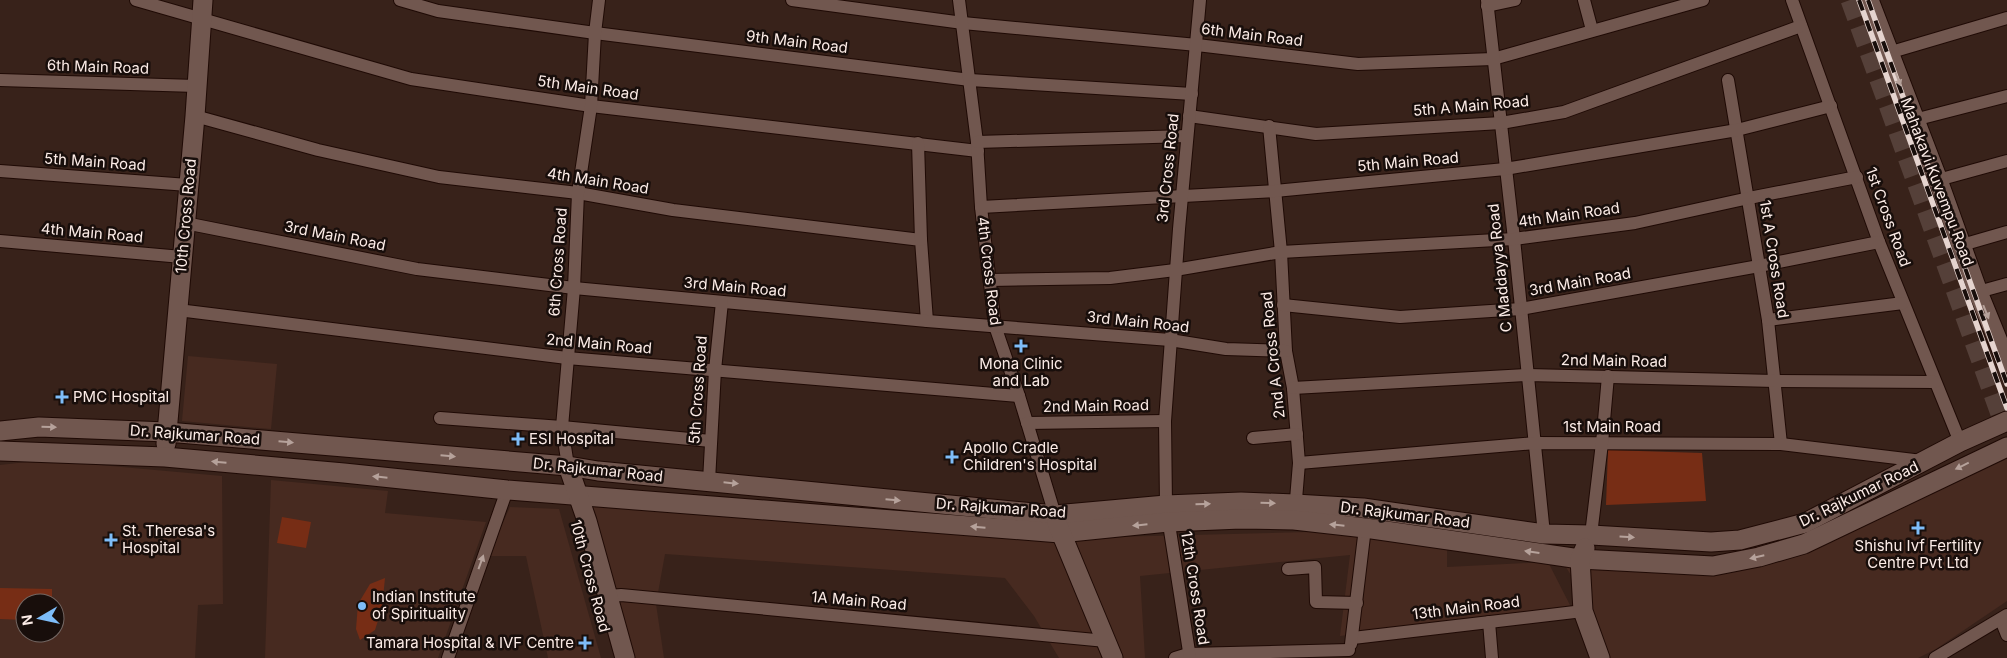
<svg xmlns="http://www.w3.org/2000/svg" width="2007" height="658" viewBox="0 0 2007 658" font-family="Inter,sans-serif">
	<style>
		.built { fill: #472a20; fill-rule: evenodd }
		.green { fill: #772d15 }
		.lines { fill: none; stroke-linecap: round; stroke-linejoin: round }
		.secondary-tunnel { stroke: #554039; stroke-width: 19; stroke-dasharray: 19 9; stroke-linecap: butt }
		.street-casing { stroke: #1f0a05; stroke-width: 14 }
		.secondary-casing { stroke: #1f0a05; stroke-width: 21 }
		.street { stroke: #71574f; stroke-width: 12 }
		.secondary { stroke: #71574f; stroke-width: 19 }
		.rail-casing { stroke: #e5d4cf; stroke-width: 5.5 }
		.rail { stroke: #180e0b; stroke-width: 4; stroke-dasharray: 11; stroke-linecap: butt }
		.oneway { fill: #b6a29b }
		.poi-dot { fill: #7ebdf9; stroke: #180e0b; stroke-width: 2 }
		.labels { text-anchor: middle; stroke-width: 5; stroke-linejoin: round; paint-order: stroke }
		.street-label { font-size: 15px; fill: #fcece7; stroke: #180e0b }
		.poi-label { font-size: 15px; fill: #fcece7; stroke: #180e0b; text-anchor: start }
	</style>
	<rect width="100%" height="100%" fill="#38221a"/>
	<g class="built">
		<path d="M188 356 277 364 271 429 182 421Z"/>
		<path d="M2004 452 2007 459V601L1936 649 1918 658H1607L1587 601 1564 564 1713 571 1806 548Z"/>
		<path d="M44 460 222 476 223 604 198 605 195 658H0V465ZM25 603H55V633H25Z"/>
		<path d="M271 480 388 491 385 513 486 522 438 658H265Z"/>
		<path d="M590 505 1056 542 1102 658H1059L1034 616 1005 578 665 554 656 604 664 658H634Z"/>
		<path d="M510 507 559 509 601 658H548L526 556H488Z"/>
		<path d="M1346 531 1447 546V567L1548 562 1571 607 1340 636 1350 555 1140 576 1145 658H1120L1072 538Z"/>
	</g>
	<g class="green">
		<path d="M1608 450 1702 453 1706 501 1606 505Z"/>
		<path d="M282 517 311 522 306 548 277 543Z"/>
		<path d="M385 578 382 608 375 630 360 640 356 629 358 604 370 584Z"/>
		<path d="M0 588 52 589V603H25V620L0 619Z"/>
	</g>
	<g class="lines">
		<path class="secondary-tunnel" d="M1850 0 2003 422"/>
		<g class="street-casing">
			<g id="street">
				<path d="M136 0 411 79 591 106 978 151"/>
				<path d="M400 0 438 11 595 33 970 80 1192 94"/>
				<path d="M792 0 963 23 1197 45 1358 64 1493 59 1703 0"/>
				<path d="M959 0 977 142 981 207 995 326 1019 396 1055 515"/>
				<path d="M1487 0 1514 239 1544 534"/>
				<path d="M1584 0 1592 30"/>
				<path d="M1792 0 1879 242 1960 442"/>
				<path d="M1487 6 1515 0"/>
				<path d="M1888 53 2007 18"/>
				<path d="M0 80 196 86"/>
				<path d="M1728 80 1768 320 1781 444"/>
				<path d="M195 116 318 150 439 177 578 193 673 210 921 240 927 321"/>
				<path d="M1189 116 1316 134 1501 123 1564 112 1801 26"/>
				<path d="M1914 120 2007 96"/>
				<path d="M1269 126 1281 252 1286 351 1293 388 1299 463 1295 512"/>
				<path d="M977 142 1187 136"/>
				<path d="M918 143 921 240"/>
				<path d="M0 171 188 185"/>
				<path d="M1938 180 2007 161"/>
				<path d="M981 207 1275 191 1505 169 1737 130 1831 106"/>
				<path d="M185 223 417 269 574 288 927 321 1170 340 1226 349 1286 351"/>
				<path d="M0 241 182 257"/>
				<path d="M1962 245 2007 232"/>
				<path d="M990 280 1110 278 1175 270 1281 252 1514 239 1635 223 1749 198 1857 177"/>
				<path d="M1978 292 2007 284"/>
				<path d="M1283 305 1400 317 1521 309 1759 266 1879 242"/>
				<path d="M178 310 567 358 1019 396"/>
				<path d="M1768 320 1903 303"/>
				<path d="M1293 388 1528 375 1775 381 1935 382"/>
				<path d="M440 418 562 427 711 441"/>
				<path d="M1027 423 1165 421"/>
				<path d="M1253 438 1297 434"/>
				<path d="M1299 463 1535 443 1781 444 1922 461"/>
				<path d="M568 466 562 427 574 288 578 193 591 106 595 33 599 0"/>
				<path d="M709 481 715 370 722 302"/>
				<path d="M1591 535 1602 443 1608 376"/>
				<path d="M1288 569 1315 567 1316 602 1357 603"/>
				<path d="M608 596 621 595 1106 641"/>
				<path d="M2001 620 2007 635"/>
				<path d="M1489 622 1492 658"/>
				<path d="M1353 638 1583 611"/>
				<path d="M1351 644 1365 528"/>
				<path d="M448 658 507 490"/>
				<path d="M1175 658 1188 654 1349 650"/>
				<path d="M1190 658 1166 505 1165 421 1179 229 1200 0"/>
				<path d="M1935 658 2007 615"/>
			</g>
		</g>
		<g class="secondary-casing">
			<g id="secondary">
				<path d="M1869 0 1938 180 1978 292 2007 363"/>
				<path d="M0 431 39 427 167 432 568 466 598 471 1055 515 1166 505 1241 502 1295 504 1363 508 1544 534 1591 535 1711 542 1740 540 1805 523 1960 442 2007 421"/>
				<path d="M166 444 195 116 203 0"/>
				<path d="M0 451 165 457 344 473 507 490 1060 533 1168 522 1241 519 1294 520 1365 528 1580 559 1713 566 1759 557 1804 544 2007 447"/>
				<path d="M568 466 587 521 625 658"/>
				<path d="M1057 523 1113 658"/>
				<path d="M1585 548 1580 559 1583 611 1600 658"/>
			</g>
		</g>
		<use href="#street" class="street"/>
		<use href="#secondary" class="secondary"/>
		<g class="rail-casing">
			<g id="rail">
				<path d="M1859 0 2007 408"/>
				<path d="M1868 0 2007 384"/>
			</g>
		</g>
		<use href="#rail" class="rail"/>
	</g>
	<defs><path id="oneway-solid" d="M-6-.8H1V-3.2L6.5 0L1 3.2V.8H-6Z" transform="scale(1.25)"/></defs>
	<g class="oneway">
		<use href="#oneway-solid" transform="translate(1898 79) rotate(69)"/>
		<use href="#oneway-solid" transform="translate(1986 312) rotate(68)"/>
		<use href="#oneway-solid" transform="translate(49 427) rotate(2)"/>
		<use href="#oneway-solid" transform="translate(286 442) rotate(5)"/>
		<use href="#oneway-solid" transform="translate(448 456) rotate(5)"/>
		<use href="#oneway-solid" transform="translate(219 462) rotate(-175)"/>
		<use href="#oneway-solid" transform="translate(1962 466) rotate(154)"/>
		<use href="#oneway-solid" transform="translate(380 477) rotate(-174)"/>
		<use href="#oneway-solid" transform="translate(731 483) rotate(6)"/>
		<use href="#oneway-solid" transform="translate(893 500) rotate(5)"/>
		<use href="#oneway-solid" transform="translate(1268 503) rotate(2)"/>
		<use href="#oneway-solid" transform="translate(1203 504) rotate(-2)"/>
		<use href="#oneway-solid" transform="translate(1140 525) rotate(174)"/>
		<use href="#oneway-solid" transform="translate(1337 525) rotate(-174)"/>
		<use href="#oneway-solid" transform="translate(978 527) rotate(-175)"/>
		<use href="#oneway-solid" transform="translate(1627 537) rotate(4)"/>
		<use href="#oneway-solid" transform="translate(1532 552) rotate(-172)"/>
		<use href="#oneway-solid" transform="translate(1757 557) rotate(167)"/>
		<use href="#oneway-solid" transform="translate(481 562) rotate(-70)"/>
	</g>
	<g class="poi-dot">
		<path d="M1018.5 338.5h5v5h5v5h-5v5h-5v-5h-5v-5h5z"/>
		<path d="M59.5 389.5h5v5h5v5h-5v5h-5v-5h-5v-5h5z"/>
		<path d="M515.5 431.5h5v5h5v5h-5v5h-5v-5h-5v-5h5z"/>
		<path d="M949.5 449.5h5v5h5v5h-5v5h-5v-5h-5v-5h5z"/>
		<path d="M1915.5 520.5h5v5h5v5h-5v5h-5v-5h-5v-5h5z"/>
		<path d="M108.5 532.5h5v5h5v5h-5v5h-5v-5h-5v-5h5z"/>
		<circle cx="362" cy="606" r="5"/>
		<path d="M582.5 635.5h5v5h5v5h-5v5h-5v-5h-5v-5h5z"/>
	</g>
	<g class="labels">
		<g class="street-label">
			<text transform="translate(1252 35) rotate(7)" y="5">6th Main Road</text>
			<text transform="translate(797 42) rotate(7)" y="5">9th Main Road</text>
			<text transform="translate(98 67) rotate(2)" y="5">6th Main Road</text>
			<text transform="translate(588 88) rotate(8)" y="5">5th Main Road</text>
			<text transform="translate(1471 106) rotate(-5)" y="5">5th A Main Road</text>
			<text transform="translate(95 162) rotate(4)" y="5">5th Main Road</text>
			<text transform="translate(1408 162) rotate(-5)" y="5">5th Main Road</text>
			<text transform="translate(1168 168) rotate(-84)" y="5">3rd Cross Road</text>
			<text transform="translate(598 181) rotate(9)" y="5">4th Main Road</text>
			<text transform="translate(1937 182) rotate(69)" y="5">Mahakavi Kuvempu Road</text>
			<text transform="translate(1569 215) rotate(-8)" y="5">4th Main Road</text>
			<text transform="translate(186 216) rotate(-85)" y="5">10th Cross Road</text>
			<text transform="translate(1888 217) rotate(70)" y="5">1st Cross Road</text>
			<text transform="translate(92 233) rotate(5)" y="5">4th Main Road</text>
			<text transform="translate(335 236) rotate(11)" y="5">3rd Main Road</text>
			<text transform="translate(1774 259) rotate(81)" y="5">1st A Cross Road</text>
			<text transform="translate(558 262) rotate(-86)" y="5">6th Cross Road</text>
			<text transform="translate(1500 268) rotate(-96)" y="5">C Maddayya Road</text>
			<text transform="translate(989 271) rotate(83)" y="5">4th Cross Road</text>
			<text transform="translate(1580 282) rotate(-10)" y="5">3rd Main Road</text>
			<text transform="translate(735 287) rotate(5)" y="5">3rd Main Road</text>
			<text transform="translate(1138 322) rotate(6)" y="5">3rd Main Road</text>
			<text transform="translate(599 344) rotate(5)" y="5">2nd Main Road</text>
			<text transform="translate(1273 355) rotate(-96)" y="5">2nd A Cross Road</text>
			<text transform="translate(1614 361) rotate(1)" y="5">2nd Main Road</text>
			<text transform="translate(698 390) rotate(-86)" y="5">5th Cross Road</text>
			<text transform="translate(1096 406) rotate(-1)" y="5">2nd Main Road</text>
			<text x="1612" y="432">1st Main Road</text>
			<text transform="translate(195 435) rotate(4)" y="5">Dr. Rajkumar Road</text>
			<text transform="translate(598 470) rotate(6)" y="5">Dr. Rajkumar Road</text>
			<text transform="translate(1859 494) rotate(-26)" y="5">Dr. Rajkumar Road</text>
			<text transform="translate(1001 508) rotate(4)" y="5">Dr. Rajkumar Road</text>
			<text transform="translate(1405 515) rotate(7)" y="5">Dr. Rajkumar Road</text>
			<text transform="translate(590 576) rotate(75)" y="5">10th Cross Road</text>
			<text transform="translate(1195 588) rotate(81)" y="5">12th Cross Road</text>
			<text transform="translate(859 601) rotate(5)" y="5">1A Main Road</text>
			<text transform="translate(1466 608) rotate(-7)" y="5">13th Main Road</text>
		</g>
		<g class="poi-label">
			<text x="1021" y="369" text-anchor="middle">Mona Clinic<tspan x="1021" dy="17">and Lab</tspan></text>
			<text x="73" y="402">PMC Hospital</text>
			<text x="529" y="444">ESI Hospital</text>
			<text x="963" y="453">Apollo Cradle<tspan x="963" dy="17">Children's Hospital</tspan></text>
			<text x="122" y="536">St. Theresa's<tspan x="122" dy="17">Hospital</tspan></text>
			<text x="1918" y="551" text-anchor="middle">Shishu Ivf Fertility<tspan x="1918" dy="17">Centre Pvt Ltd</tspan></text>
			<text x="372" y="602">Indian Institute<tspan x="372" dy="17">of Spirituality</tspan></text>
			<text x="574" y="648" text-anchor="end">Tamara Hospital &amp; IVF Centre</text>
		</g>
	</g>
	<g transform="translate(40 618) rotate(261)"><circle r="24" fill="#180e0b" stroke="#736763"/>
	<path d="M0-4L9 19L0 12L-9 19Z" fill="#7ebdf9"/>
	<text y="-8" font-size="14" font-weight="bold" text-anchor="middle" fill="#fcece7">N</text>
	</g>
</svg>
